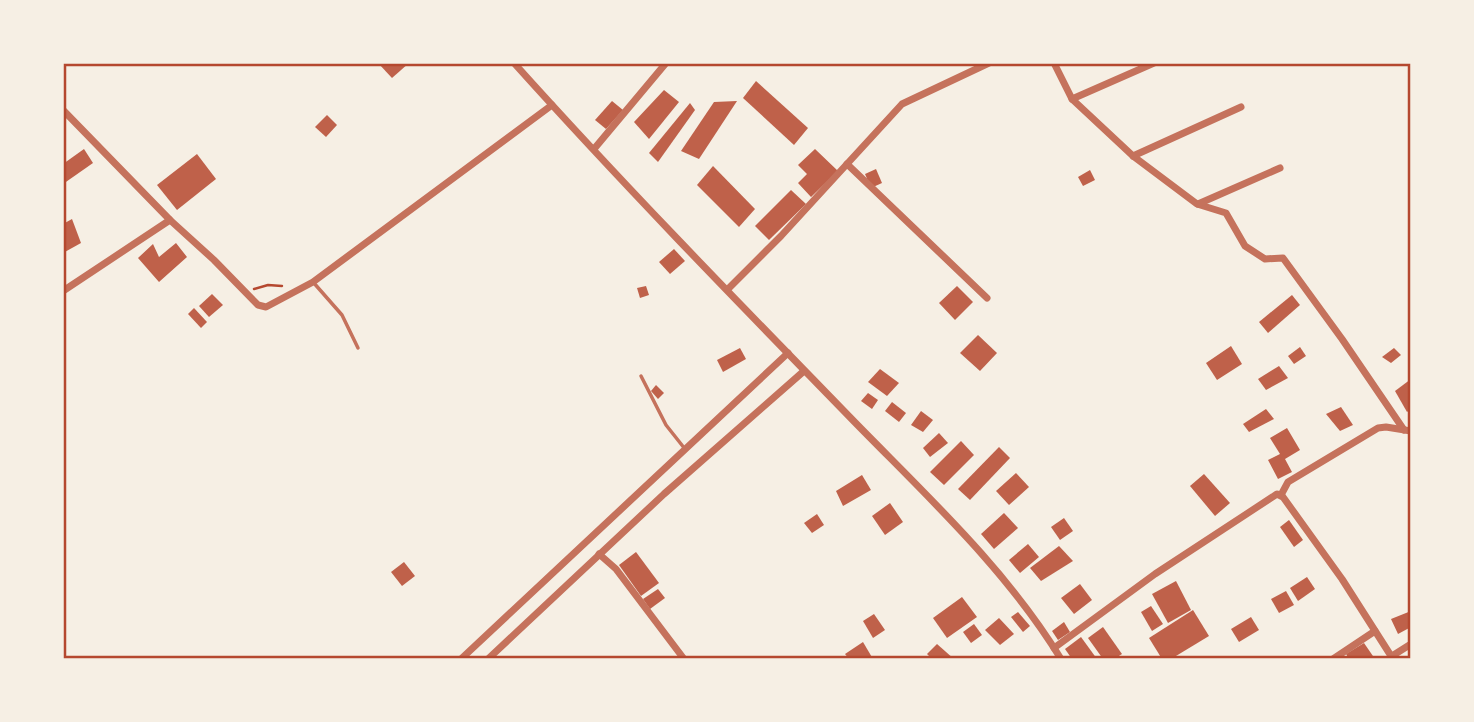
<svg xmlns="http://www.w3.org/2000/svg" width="1474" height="722" viewBox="0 0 1474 722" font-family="Figtree,sans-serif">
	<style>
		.building { fill: #bf614a }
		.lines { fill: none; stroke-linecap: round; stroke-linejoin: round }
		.path { stroke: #b5482f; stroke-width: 2.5 }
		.service { stroke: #c5725c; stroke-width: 3.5 }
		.minor { stroke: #c5725c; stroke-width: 7 }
		.neatline { fill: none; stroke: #b5482f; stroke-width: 2.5 }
	</style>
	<rect width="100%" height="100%" fill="#f6efe4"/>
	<g class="building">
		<path d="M378 63H409L392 78Z"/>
		<path d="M756 81 808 128 794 145 743 98Z"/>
		<path d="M664 90 679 102 649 139 634 122Z"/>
		<path d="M612 101 623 110 606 129 595 120Z"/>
		<path d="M737 101 699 159 681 151 714 102Z"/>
		<path d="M690 103 695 110 658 162 649 153Z"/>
		<path d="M327 115 337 125 326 137 315 127Z"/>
		<path d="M84 149 93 163 63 184V164Z"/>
		<path d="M815 149 838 171 811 197 798 183 807 174 798 165Z"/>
		<path d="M197 154 216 179 177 210 157 185Z"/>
		<path d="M713 166 755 209 739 227 697 185Z"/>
		<path d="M876 169 882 183 871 188 865 174Z"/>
		<path d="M1090 170 1095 180 1083 186 1078 177Z"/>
		<path d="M791 190 806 204 769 240 755 226Z"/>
		<path d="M72 219 81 243 63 253V224Z"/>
		<path d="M176 243 187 257 159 282 138 258 153 244 159 257Z"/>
		<path d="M674 249 685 261 670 274 659 262Z"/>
		<path d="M646 286 649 295 640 298 637 288Z"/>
		<path d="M957 286 973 302 955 320 939 303Z"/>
		<path d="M212 294 223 305 209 317 199 306Z"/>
		<path d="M1292 295 1300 305 1268 333 1259 322Z"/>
		<path d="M194 308 207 322 201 328 188 314Z"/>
		<path d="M978 335 997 353 980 371 960 353Z"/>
		<path d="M1231 346 1242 364 1217 380 1206 363Z"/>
		<path d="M1300 347 1306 356 1294 364 1288 356Z"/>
		<path d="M740 348 746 359 723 372 717 360Z"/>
		<path d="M1394 348 1401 355 1391 363 1382 357Z"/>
		<path d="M1279 366 1288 378 1266 390 1258 379Z"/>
		<path d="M880 369 899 383 887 396 868 382Z"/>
		<path d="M1411 379V409L1407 412 1395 391Z"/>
		<path d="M656 385 664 393 658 399 651 391Z"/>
		<path d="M868 393 878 400 872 409 861 401Z"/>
		<path d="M892 402 906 413 899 422 885 411Z"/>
		<path d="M1341 407 1353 425 1340 431 1326 414Z"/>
		<path d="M1266 409 1274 419 1249 432 1243 424Z"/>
		<path d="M921 411 933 420 923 432 911 425Z"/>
		<path d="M1287 428 1300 450 1285 459 1292 472 1278 479 1268 460 1280 454 1270 438Z"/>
		<path d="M939 433 948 443 930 457 923 448Z"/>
		<path d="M961 441 974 455 944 485 930 472Z"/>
		<path d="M999 447 1010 458 970 500 958 489Z"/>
		<path d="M1016 473 1029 487 1009 505 996 491Z"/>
		<path d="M1204 474 1230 503 1215 516 1190 486Z"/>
		<path d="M862 475 871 490 843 506 836 491Z"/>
		<path d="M890 503 903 522 885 535 872 516Z"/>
		<path d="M1004 513 1018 528 994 549 981 534Z"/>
		<path d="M817 514 824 525 812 533 804 523Z"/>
		<path d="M1064 518 1073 531 1060 540 1051 527Z"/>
		<path d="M1289 520 1303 540 1294 547 1280 527Z"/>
		<path d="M1028 544 1039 557 1020 573 1009 560Z"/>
		<path d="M1059 546 1073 561 1041 581 1030 568Z"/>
		<path d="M636 552 659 583 641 596 619 565Z"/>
		<path d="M404 562 415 576 402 586 391 572Z"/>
		<path d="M1307 577 1315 589 1298 601 1290 588Z"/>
		<path d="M1176 581 1191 610 1168 623 1152 594Z"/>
		<path d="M1080 584 1092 600 1074 614 1061 598Z"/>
		<path d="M658 589 665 598 650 609 643 599Z"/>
		<path d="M1286 591 1294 605 1279 613 1271 599Z"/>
		<path d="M962 597 977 617 947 638 933 618Z"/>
		<path d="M1151 606 1163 624 1152 631 1141 612Z"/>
		<path d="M1193 610 1209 636 1171 659H1162L1149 638Z"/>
		<path d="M1411 611V627L1398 634 1391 619Z"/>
		<path d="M1018 612 1030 626 1023 632 1011 617Z"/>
		<path d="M874 614 885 630 873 638 863 621Z"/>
		<path d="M1251 617 1259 630 1239 642 1231 629Z"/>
		<path d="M999 618 1014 634 1000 645 985 630Z"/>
		<path d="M1064 622 1070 632 1058 640 1052 631Z"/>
		<path d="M974 624 982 635 971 643 963 632Z"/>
		<path d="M1103 627 1122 654 1114 659H1103L1088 638Z"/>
		<path d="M1081 637 1097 659H1072L1065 649Z"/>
		<path d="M863 642 873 659H849L845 654Z"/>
		<path d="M1364 643 1375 659H1349L1346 654Z"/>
		<path d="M937 644 954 659H932L927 654Z"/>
	</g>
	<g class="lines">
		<path class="path" d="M254 289 268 285 282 286"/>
		<g class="service">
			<path d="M313 282 342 315 358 348"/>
			<path d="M641 376 666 425 685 449"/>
		</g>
		<g class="minor">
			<path d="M514 63C620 181 731 295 842 409 918 488 1003 564 1061 659"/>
			<path d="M1054 63 1072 99 1133 156 1197 204 1226 213 1245 246 1265 259 1283 258 1342 339 1404 430"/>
			<path d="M1072 99 1154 63"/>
			<path d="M63 110 170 220 214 260 258 305 266 307 313 282 552 105"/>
			<path d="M594 149 666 63"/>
			<path d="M1133 156 1241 107"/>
			<path d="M847 164 987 298"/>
			<path d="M1198 204 1280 168"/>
			<path d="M728 289 781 236 902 104 989 63"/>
			<path d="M63 291 170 220"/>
			<path d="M1281 495 1288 482 1378 428 1386 427 1411 431"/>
			<path d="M599 554 616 569 684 659"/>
			<path d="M1054 648 1155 574 1277 494 1283 497 1342 579 1393 659"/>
			<path d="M1392 656 1411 644"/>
			<path d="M461 659 788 353"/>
			<path d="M488 659 664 494 804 371"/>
			<path d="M1333 659 1375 631"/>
		</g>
	</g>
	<rect width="1474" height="722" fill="none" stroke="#f6efe4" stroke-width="130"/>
	<rect x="65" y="65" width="1344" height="592" class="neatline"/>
</svg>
